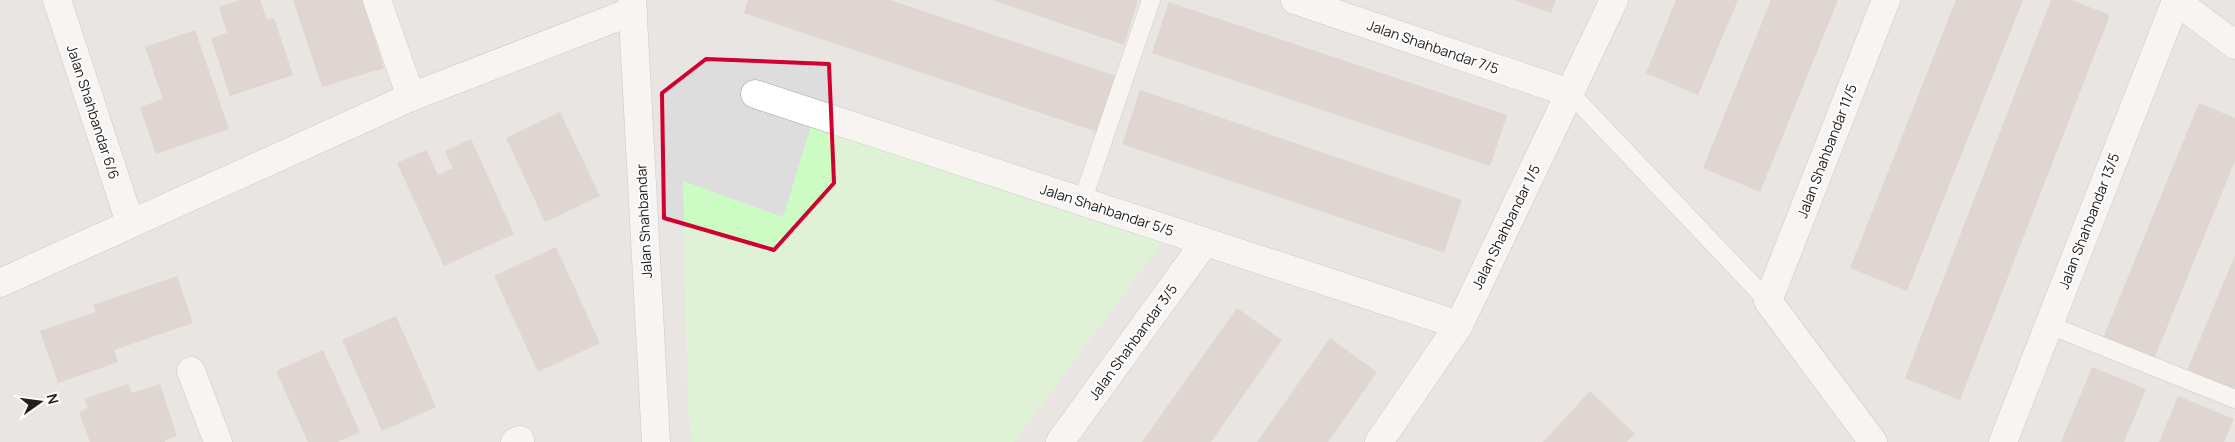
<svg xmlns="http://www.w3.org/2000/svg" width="2235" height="442" viewBox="0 0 2235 442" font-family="Manrope,sans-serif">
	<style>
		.residential { fill: #dedddd }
		.park { fill: #ccfbc4 }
		.building { fill: #c9bcba }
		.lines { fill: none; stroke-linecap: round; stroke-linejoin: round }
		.lane-casing { stroke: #a1a1a1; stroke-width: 19 }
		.street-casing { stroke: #a1a1a1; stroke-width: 29 }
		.lane { stroke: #fff; stroke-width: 18 }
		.street { stroke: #fff; stroke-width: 28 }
		.marked { fill: none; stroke: #d00030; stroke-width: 4; stroke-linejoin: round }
		.labels { text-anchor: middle; stroke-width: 4; stroke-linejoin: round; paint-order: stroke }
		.street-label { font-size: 14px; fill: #202020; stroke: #fff }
	</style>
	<rect width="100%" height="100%" fill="#f1ebe6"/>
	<rect class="residential" x="0" y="0" width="2235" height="442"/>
	<path class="park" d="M813 120 1166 237 1014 442H692L688 410 683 181 783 217Z"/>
	<g class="building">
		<path d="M240 0H260L267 20 274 18 293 75 230 96 211 38 227 33 219 7Z"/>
		<path d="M293 0H363L384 68 322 87Z"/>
		<path d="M748 0H890L1116 76 1097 132 744 13Z"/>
		<path d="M992 0H1138L1124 45Z"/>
		<path d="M1514 0H1556L1551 13Z"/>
		<path d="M1676 0H1738L1698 95 1646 73Z"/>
		<path d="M1771 0H1838L1760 192 1703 168Z"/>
		<path d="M1956 0H2023L1907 291 1850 268Z"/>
		<path d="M2051 0H2071L2110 15 1960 400 1905 378Z"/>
		<path d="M1169 2 1507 115 1490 166 1152 53Z"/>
		<path d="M195 30 229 129 156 154 140 107 163 99 145 47Z"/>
		<path d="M1140 90 1462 200 1444 253 1122 144Z"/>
		<path d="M2199 103 2235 118V161L2154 359 2103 338Z"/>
		<path d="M560 112 600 196 545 222 506 138Z"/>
		<path d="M471 139 514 234 444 266 397 163 426 150 438 175 453 168 445 151Z"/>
		<path d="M556 247 600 343 538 372 494 276Z"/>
		<path d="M2235 255V393L2186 373Z"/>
		<path d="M177 276 193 323 114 350 118 362 58 383 40 331 96 312 93 305Z"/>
		<path d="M1237 308 1282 340 1211 442H1142Z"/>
		<path d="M396 316 436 407 382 431 342 340Z"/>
		<path d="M1330 338 1377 372 1361 395 1328 442H1257Z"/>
		<path d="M323 350 360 432 338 442H308L276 371Z"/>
		<path d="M2092 367 2146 389 2124 442H2061Z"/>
		<path d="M128 384 132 393 160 384 177 436 165 440V442H90L79 412 88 408 84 399Z"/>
		<path d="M1590 391 1635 434 1627 442H1543Z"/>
		<path d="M2178 396 2234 419 2224 442H2159Z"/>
	</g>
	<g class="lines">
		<g class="lane-casing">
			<g id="lane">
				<path d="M1570 93 1768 301"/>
				<path d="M1082 202 1151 0"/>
				<path d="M2049 325 2235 399"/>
			</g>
		</g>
		<g class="street-casing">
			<g id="street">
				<path d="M57 0 130 223"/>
				<path d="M377 0 411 97"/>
				<path d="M632 0 656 442"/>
				<path d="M1295 0 1570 93"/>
				<path d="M2175 0 2235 45"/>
				<path d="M755 94 1459 325"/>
				<path d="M0 283 411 97 633 11"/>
				<path d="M191 371 218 442"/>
				<path d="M515 442 520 440"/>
				<path d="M1060 442 1205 242"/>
				<path d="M1379 442 1459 325 1614 0"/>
				<path d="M1873 442 1768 301 1886 0"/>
				<path d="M2003 442 2176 1"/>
			</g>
		</g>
		<use href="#lane" class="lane"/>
		<use href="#street" class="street"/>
	</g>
	<path d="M0 0H2235V442H0ZM706 59 829 64 834 183 774 250 664 218 662 93Z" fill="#f1ebe6" fill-opacity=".55" fill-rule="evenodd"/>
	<path class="marked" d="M706 59 829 64 834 183 774 250 664 218 662 93Z"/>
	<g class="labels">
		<g class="street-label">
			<text transform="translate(1433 47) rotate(19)" y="5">Jalan Shahbandar 7/5</text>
			<text transform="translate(93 112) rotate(72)" y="5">Jalan Shahbandar 6/6</text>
			<text transform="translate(1827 151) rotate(-69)" y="5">Jalan Shahbandar 11/5</text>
			<text transform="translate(1107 210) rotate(18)" y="5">Jalan Shahbandar 5/5</text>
			<text transform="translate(644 221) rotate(-93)" y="5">Jalan Shahbandar</text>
			<text transform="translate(2089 221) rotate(-69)" y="5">Jalan Shahbandar 13/5</text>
			<text transform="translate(1506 227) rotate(-64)" y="5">Jalan Shahbandar 1/5</text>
			<text transform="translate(1133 342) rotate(-54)" y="5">Jalan Shahbandar 3/5</text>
		</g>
	</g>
	<g transform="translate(40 402) rotate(76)" stroke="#ffffff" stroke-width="4" paint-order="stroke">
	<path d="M0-4L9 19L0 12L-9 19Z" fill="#202020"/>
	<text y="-8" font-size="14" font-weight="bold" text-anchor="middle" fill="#202020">N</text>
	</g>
</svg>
